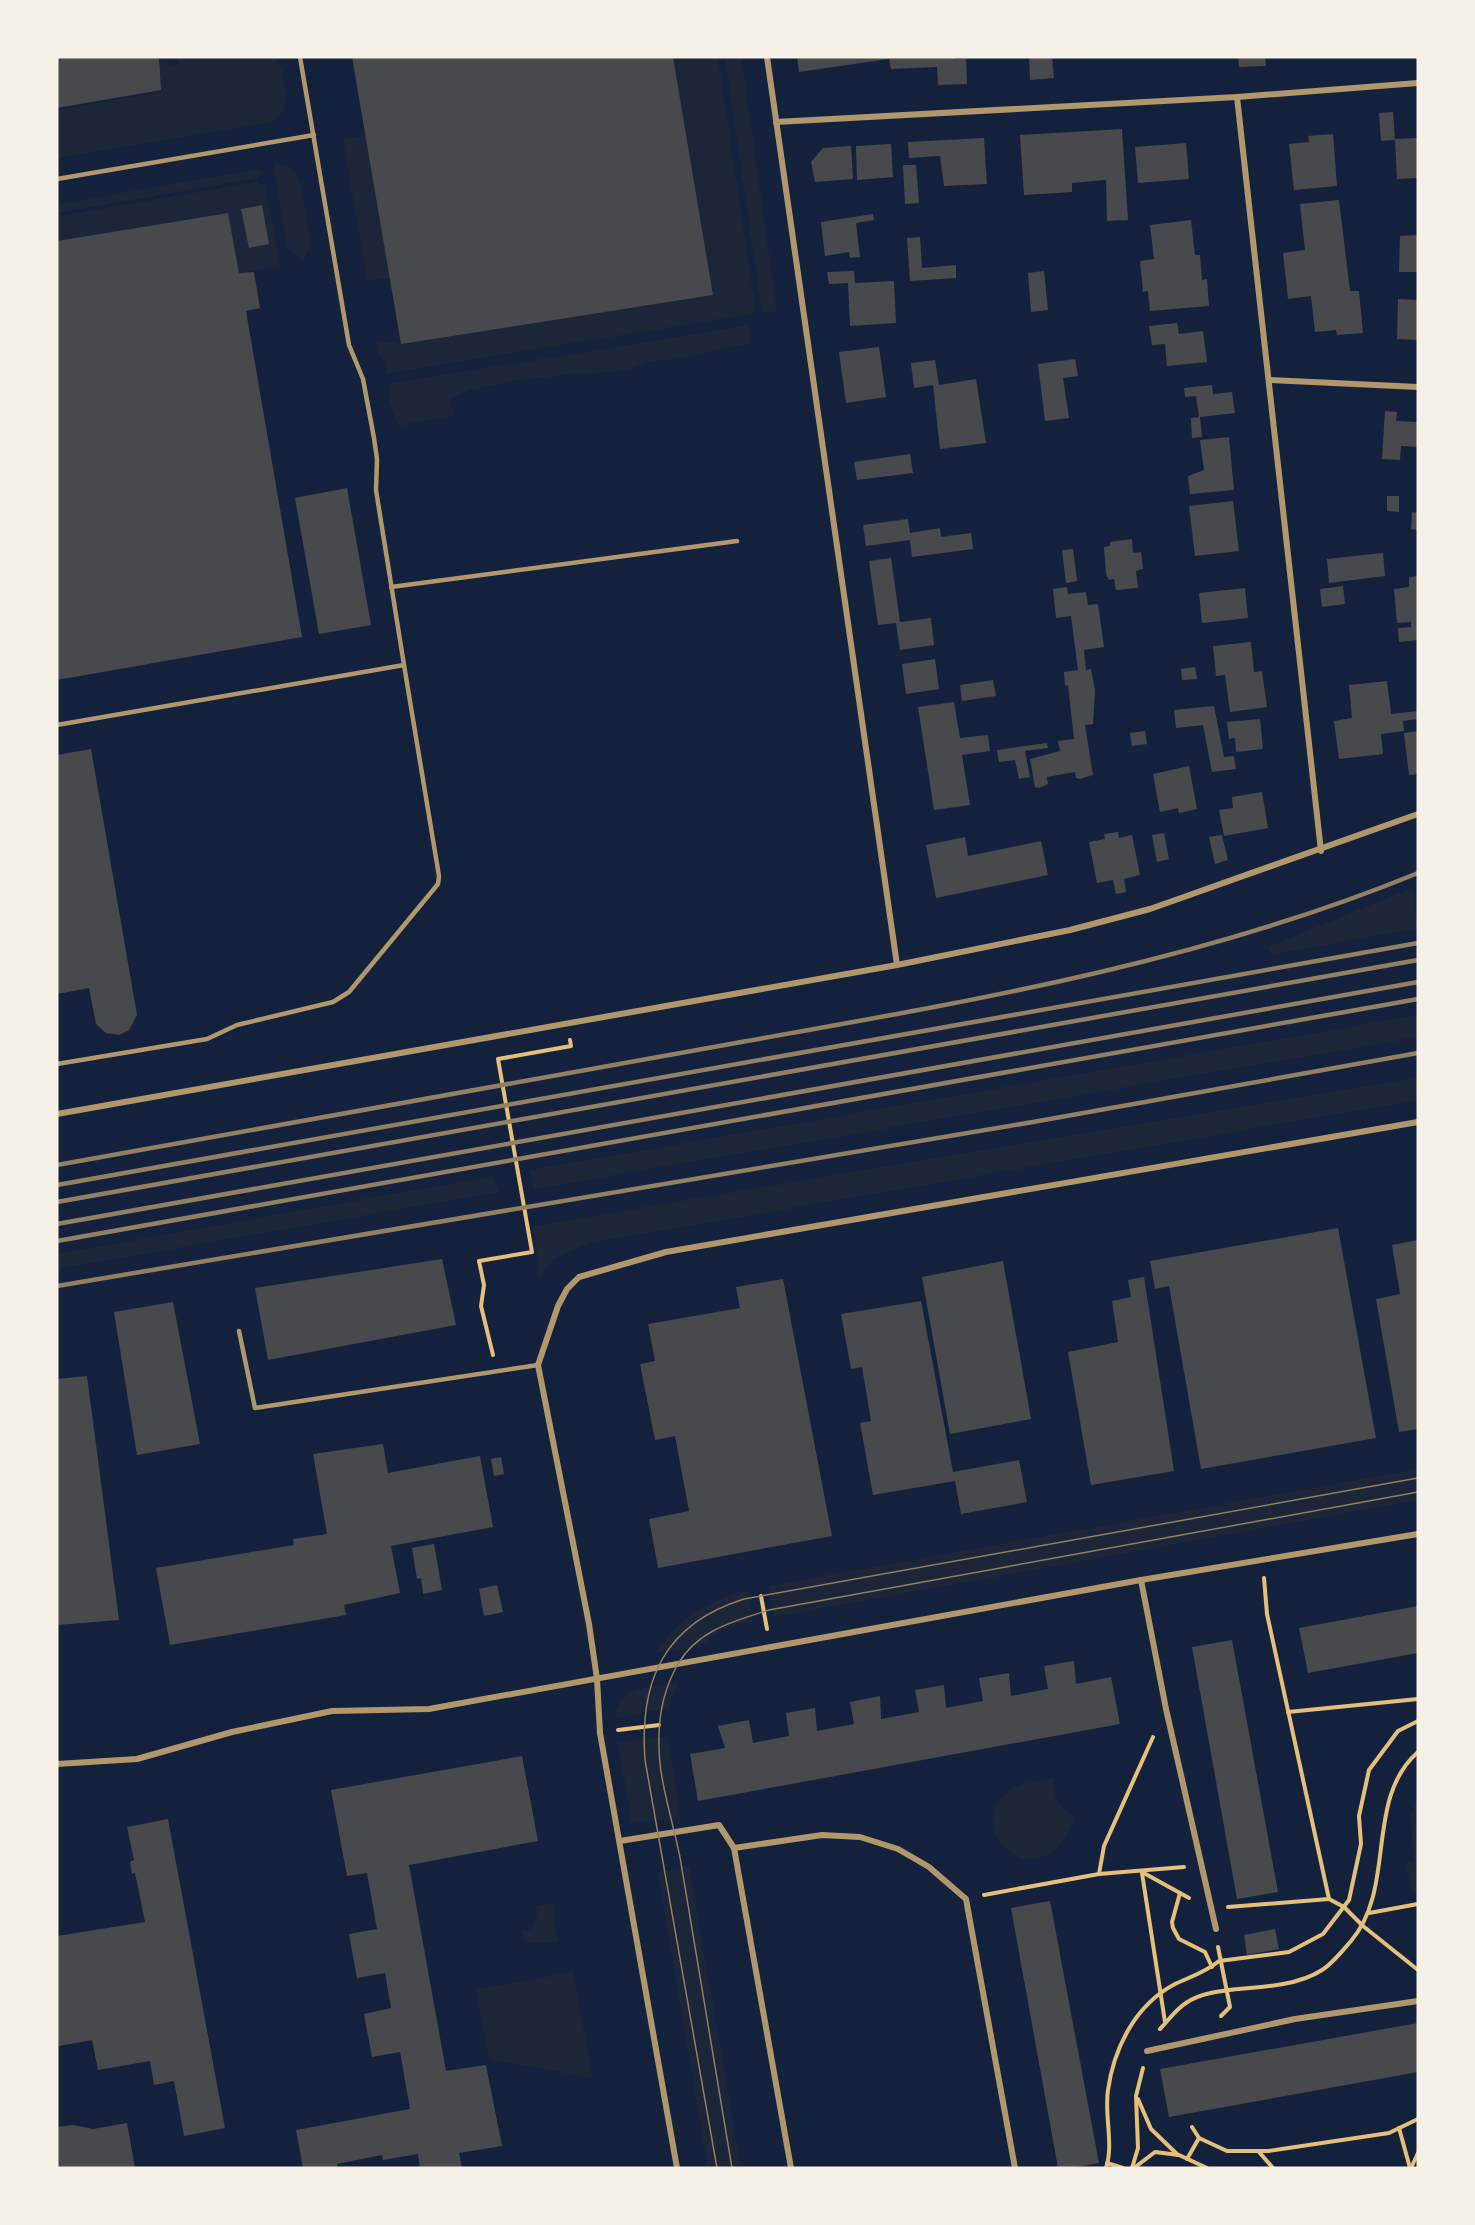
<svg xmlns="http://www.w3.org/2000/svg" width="1475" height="2225" viewBox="0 0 1475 2225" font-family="'Noto Sans',sans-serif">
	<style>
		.green { fill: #1d2539; fill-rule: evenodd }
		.building { fill: #48494c }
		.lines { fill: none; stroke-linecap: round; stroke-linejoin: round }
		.path { stroke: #e5c07b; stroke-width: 4 }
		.service { stroke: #b1986c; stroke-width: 4.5 }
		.minor { stroke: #b1986c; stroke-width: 6 }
		.tram { stroke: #918062; stroke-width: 1.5 }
		.rail { stroke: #918062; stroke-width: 4.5 }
	</style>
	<rect width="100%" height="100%" fill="#14213d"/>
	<g class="green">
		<path d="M179 57H274C285 68 288 98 283 112L270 122 57 158V110L161 92 159 62 166 61 169 67 179 64Z"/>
		<path d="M673 57H718L756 313 386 374 385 361 379 356 376 341 401 344 713 295Z"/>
		<path d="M725 57H741L777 311 762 313Z"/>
		<path d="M366 136 390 278 367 281 343 139Z"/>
		<path d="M273 164 287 165 295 171 300 181 311 244 303 261 287 247Z"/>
		<path d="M260 169 267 174 258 175 257 178 57 213V204Z"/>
		<path d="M258 182 259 185 265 184 280 267 239 273 228 213 57 241V216ZM261 205 269 244 249 248 241 209Z"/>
		<path d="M748 325 751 343 672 360 653 361 618 372 573 374 512 381 468 391 450 399 454 415 398 426 390 402 389 384Z"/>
		<path d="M1412 888 1418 928 1271 955 1268 947Z"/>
		<path d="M1418 1015V1037L534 1189 530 1170Z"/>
		<path d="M1418 1077V1100L590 1243 554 1259 540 1277 533 1226Z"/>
		<path d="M494 1176 499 1192 57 1269V1254Z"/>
		<path d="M1418 1469V1500L774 1617 768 1586Z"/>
		<path d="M747 1590 753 1621 723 1629 699 1647 654 1654C681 1617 703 1603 747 1590Z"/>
		<path d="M678 1683 669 1708 615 1718C619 1685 651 1687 678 1683Z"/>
		<path d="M668 1736 680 1817 632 1824 618 1743Z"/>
		<path d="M1049 1778 1053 1779C1055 1785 1054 1788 1055 1794 1056 1805 1066 1811 1074 1817 1044 1906 960 1832 1006 1793 1017 1783 1035 1783 1049 1778Z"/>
		<path d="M1418 1798V1893L1412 1894 1406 1863 1413 1861 1411 1815Z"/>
		<path d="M689 1866 741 2168H708L658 1872Z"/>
		<path d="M552 1903 558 1942C546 1945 537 1941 525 1943L522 1931 531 1929 537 1915 536 1906Z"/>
		<path d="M573 1972 593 2078 489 2059 476 1989Z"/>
	</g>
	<g class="building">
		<path d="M57 57H159L161 90 57 108Z"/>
		<path d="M352 57H673L713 295 401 344Z"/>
		<path d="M797 57H954L955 59H966L967 84 938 85 937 67 891 69 889 59 799 72Z"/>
		<path d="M1029 57H1052L1054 78 1030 80Z"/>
		<path d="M1238 57H1265L1266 66 1239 67Z"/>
		<path d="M1393 112 1395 140 1381 141 1379 113Z"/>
		<path d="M1122 129 1128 220 1107 221 1106 180 1072 183V192L1024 195 1020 135Z"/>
		<path d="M1333 134 1337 186 1294 190 1289 144 1309 142 1308 136Z"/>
		<path d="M984 138 987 184 944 186 940 156 909 158 908 142Z"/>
		<path d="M1418 138V178L1397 179 1395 139Z"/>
		<path d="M1186 143 1189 179 1138 183 1135 147Z"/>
		<path d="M891 144 893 177 857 180 856 146Z"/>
		<path d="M851 146 853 179 815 182 811 162 823 148Z"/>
		<path d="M903 165H916L919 203 905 204Z"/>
		<path d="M1339 200 1350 291H1359L1363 333 1337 335 1336 330 1315 332 1311 296 1288 299 1283 253 1305 250 1300 204Z"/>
		<path d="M262 205 269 244 249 248 241 209Z"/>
		<path d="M228 213 239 273 254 272 260 308 246 311 302 637 57 680V241Z"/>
		<path d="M873 214 874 220 856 223 860 257 850 258 849 252 825 256 821 222Z"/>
		<path d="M1191 220 1195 255H1200L1202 280 1207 279 1209 306 1150 311 1148 291 1143 292 1140 261 1154 259 1150 225Z"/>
		<path d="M1418 235V272H1399L1400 236Z"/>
		<path d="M920 237 922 268 956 265V278L910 281 907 238Z"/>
		<path d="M854 271 855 283 894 281 896 323 850 326 848 283 829 284 827 272Z"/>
		<path d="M1044 271 1048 310 1031 312 1028 273Z"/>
		<path d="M1398 299 1418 300V340L1397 339Z"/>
		<path d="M1177 323 1179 334 1203 331 1207 362 1167 366 1165 344 1152 345 1149 326Z"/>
		<path d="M879 347 886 397 846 403 839 352Z"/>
		<path d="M1075 359 1078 376 1063 378 1069 418 1045 421 1038 364Z"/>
		<path d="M935 360 939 385 976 379 986 443 940 449 933 385 914 388 911 363Z"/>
		<path d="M1212 385 1213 394 1232 392 1235 413 1200 417 1202 437 1192 438 1191 418 1199 417 1196 396 1185 397 1184 388Z"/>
		<path d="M1385 411 1397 412 1396 421 1418 422 1417 447 1401 446 1400 460 1382 459Z"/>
		<path d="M1229 437 1234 490 1190 494 1188 476 1204 470 1200 440Z"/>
		<path d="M910 454 913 473 857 480 854 462Z"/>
		<path d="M347 488 371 625 319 634 295 498Z"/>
		<path d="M1387 496H1399V512L1387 511Z"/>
		<path d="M1233 501 1239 551 1195 556 1189 506Z"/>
		<path d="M1412 512 1418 513V530L1411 529Z"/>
		<path d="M908 519 910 533 940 528 941 537 971 533 973 549 912 557 910 540 866 546 863 525Z"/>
		<path d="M1132 539 1133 553 1141 552 1143 569 1136 571 1138 588 1116 590 1114 579 1109 580 1106 574 1104 547 1110 546V542Z"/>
		<path d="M1073 549 1077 581 1066 583 1062 550Z"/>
		<path d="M1383 553 1385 576 1329 583 1327 559Z"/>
		<path d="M891 558 900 622 931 618 934 645 900 650 896 623 878 625 869 561Z"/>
		<path d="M1418 576V640L1399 642 1398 628 1411 627V622L1397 623 1394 589 1409 587V577Z"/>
		<path d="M1343 586 1345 604 1322 607 1320 589Z"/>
		<path d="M1067 587 1068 594 1086 592 1088 605 1098 604 1104 647 1084 650 1086 670 1091 669 1095 690 1093 724 1085 725 1093 775 1080 779 1076 778 1075 772 1047 777 1048 784 1039 788 1035 787 1030 759 1060 751 1058 741 1074 739 1068 685 1065 686 1064 672 1078 670 1071 616 1056 618 1053 589Z"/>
		<path d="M1245 588 1248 618 1202 623 1199 593Z"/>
		<path d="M1251 642 1254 672 1262 671 1267 707 1230 712 1225 675 1216 676 1213 646Z"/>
		<path d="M935 659 939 689 906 694 902 664Z"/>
		<path d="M1195 667 1197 679 1182 680 1181 669Z"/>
		<path d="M993 680 996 696 962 701 960 685Z"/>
		<path d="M1387 681 1391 714 1418 711V719L1403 721 1404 731 1381 734 1383 754 1339 759 1334 721 1352 718 1349 685Z"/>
		<path d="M954 702 960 738 988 735 990 751 962 755 970 805 934 810 918 707Z"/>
		<path d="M1214 706 1224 757 1234 756 1236 769 1212 772 1203 725 1176 728 1174 710Z"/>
		<path d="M1260 719 1263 749 1236 752 1235 738 1229 739 1227 722Z"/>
		<path d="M1145 731 1147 744 1132 746 1130 733Z"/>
		<path d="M1418 731V774L1409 775 1404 733Z"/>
		<path d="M1047 743 1048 748 1025 751 1030 777 1019 779 1015 760 999 762 997 750Z"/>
		<path d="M91 749 137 1015 129 1030 119 1035 106 1033 96 1024 89 988 57 994V755Z"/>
		<path d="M1189 766 1197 809 1179 813 1178 808 1160 812 1153 774Z"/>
		<path d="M1262 792 1268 828 1224 836 1219 810 1233 808 1232 797Z"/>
		<path d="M1118 832 1119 838 1132 835 1140 875 1124 879 1126 892 1116 894 1113 880 1097 883 1089 842 1105 839 1104 834Z"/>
		<path d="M1164 833 1169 859 1157 862 1152 835Z"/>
		<path d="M1222 835 1228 860 1215 864 1209 837Z"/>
		<path d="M965 837 968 856 1041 841 1048 875 936 898 926 845Z"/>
		<path d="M1338 1228 1376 1438 1201 1469 1169 1286 1155 1289 1150 1261Z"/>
		<path d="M1418 1240V1429L1399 1432 1376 1299 1400 1294 1392 1245Z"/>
		<path d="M442 1259 456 1325 268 1360 255 1288Z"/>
		<path d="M1003 1261 1031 1419 950 1434 922 1277Z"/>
		<path d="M1144 1277 1174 1471 1091 1485 1068 1352 1118 1342 1112 1301 1131 1297 1128 1280Z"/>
		<path d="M783 1279 832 1536 658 1568 649 1519 689 1511 675 1436 655 1440 640 1364 655 1361 648 1324 740 1308 736 1287Z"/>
		<path d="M921 1301 953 1472 1019 1460 1027 1502 961 1514 955 1481 873 1495 860 1423 871 1421 862 1367 851 1369 841 1314Z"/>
		<path d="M173 1302 200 1444 137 1455 114 1312Z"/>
		<path d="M87 1376 119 1620 57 1625V1379Z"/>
		<path d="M383 1444 388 1473 480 1456 493 1527 391 1546 400 1593 344 1605 346 1615 170 1645 156 1568 294 1545 293 1539 327 1534 313 1454Z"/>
		<path d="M501 1457 504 1474 494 1476 491 1459Z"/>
		<path d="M434 1544 442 1590 423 1594 421 1578 417 1579 412 1548Z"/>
		<path d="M497 1585 503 1612 484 1616 479 1589Z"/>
		<path d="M1418 1606V1653L1308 1673 1299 1628Z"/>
		<path d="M1232 1640 1278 1892 1237 1899 1192 1647Z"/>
		<path d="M1074 1661 1076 1684 1111 1677 1120 1724 698 1801 690 1754 725 1748 718 1726 749 1720 753 1743 789 1736 786 1713 815 1708 817 1731 854 1724 850 1702 880 1696 881 1719 919 1712 915 1690 944 1685 946 1708 983 1701 979 1678 1009 1673 1011 1696 1048 1689 1044 1666Z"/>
		<path d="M522 1756 538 1841 409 1865 446 2071 486 2065 502 2146 459 2153 462 2168H420L418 2154 383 2160 382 2155 337 2164 338 2168H303L296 2130 410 2109 400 2052 372 2057 364 2014 391 2008 385 1973 357 1978 349 1934 377 1929 367 1873 347 1876 331 1790Z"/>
		<path d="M168 1819 225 2128 184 2136 174 2081 154 2085 150 2061 98 2070 92 2040 59 2046 57 2034V1936L145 1922 135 1873 132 1874 130 1862 134 1860 127 1827Z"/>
		<path d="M1050 1901 1099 2163 1071 2168H1058L1011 1908Z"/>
		<path d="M1275 1929 1279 1949 1247 1955 1244 1935Z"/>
		<path d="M1418 2023V2072L1169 2117 1160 2069Z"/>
		<path d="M127 2123 135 2168H57V2127L73 2125 93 2129Z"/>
	</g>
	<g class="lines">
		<g class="path">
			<path d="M493 1355 481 1306 484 1285 479 1261 532 1252 498 1059 571 1046 570 1040"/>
			<path d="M761 1596 767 1629"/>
			<path d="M1288 1712 1418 1699"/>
			<path d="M618 1730 659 1725"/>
			<path d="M1142 1872 1189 1898"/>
			<path d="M1142 1873 1165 2022"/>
			<path d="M1099 1874 1104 1846 1153 1737"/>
			<path d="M1180 1893 1172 1922 1173 1928 1179 1939 1205 1952 1212 1967"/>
			<path d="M984 1895 1099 1874 1184 1867"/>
			<path d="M1329 1899 1344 1907 1363 1926 1418 1970"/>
			<path d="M1228 1907 1329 1899 1267 1614 1264 1578"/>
			<path d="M1369 1913 1418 1904"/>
			<path d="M1218 1947 1230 2007 1221 2016"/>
			<path d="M1160 2029C1168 2021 1176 2009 1186 2003 1200 1993 1221 1991 1238 1989 1265 1987 1299 1985 1322 1970 1332 1964 1343 1950 1351 1941 1397 1887 1364 1799 1418 1752"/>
			<path d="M1138 2099 1151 2129 1178 2155"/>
			<path d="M1192 2127 1199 2138 1227 2151H1268L1389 2133 1418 2119"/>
			<path d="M1399 2128 1410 2168"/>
			<path d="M1259 2152 1273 2168"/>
			<path d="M1187 2159 1199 2138"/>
			<path d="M1107 2163 1123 2168"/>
			<path d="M1106 2168C1114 2144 1104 2115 1108 2090 1114 2048 1135 2005 1175 1984 1190 1977 1206 1972 1219 1961L1289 1952 1323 1934 1349 1900 1361 1844 1359 1816 1369 1770 1398 1731 1418 1721"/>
			<path d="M1132 2168 1138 2148 1136 2096 1143 2068"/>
			<path d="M1134 2168 1155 2152 1179 2155 1207 2168"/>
			<path d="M1411 2168 1418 2153"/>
		</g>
		<g class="service">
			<path d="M57 179 314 135"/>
			<path d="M391 587 737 541"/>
			<path d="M57 725 404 665 376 490 377 459 374 438 363 379 349 345 300 57"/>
			<path d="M57 1064 207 1039 237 1025 333 1002 349 992 438 884 439 876 404 665"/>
			<path d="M239 1331 255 1408 538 1365"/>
		</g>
		<g class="minor">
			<path d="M767 57 897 965"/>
			<path d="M1237 97 1321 851"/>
			<path d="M776 122 1237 97 1418 83"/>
			<path d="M1270 380 1418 387"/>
			<path d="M57 1114 897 965 1070 930 1150 909 1418 814"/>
			<path d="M1141 1580 1166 1709 1216 1929"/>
			<path d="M57 1764 137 1759 232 1732 332 1711 429 1709 1141 1580 1418 1534"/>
			<path d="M620 1841 719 1825 734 1848 791 2168"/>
			<path d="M734 1848 822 1835 860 1837 898 1849 929 1867 966 1899 1015 2168"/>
			<path d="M1147 2051 1295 2019 1418 2001"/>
			<path d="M677 2168 600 1733 597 1679 589 1624 538 1365 558 1306 567 1289 579 1277 666 1252 1418 1122"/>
		</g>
		<g class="tram">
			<path d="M717 2168 645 1760C639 1681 664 1624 744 1599L1418 1478"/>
			<path d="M732 2168C715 2066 698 1965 681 1863 675 1828 659 1782 659 1747 658 1719 663 1690 678 1664 698 1630 734 1621 769 1610L1418 1492"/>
		</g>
		<g class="rail">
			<path d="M57 1165C287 1124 517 1083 747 1041 977 1000 1201 962 1418 873"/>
			<path d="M57 1185 1418 943"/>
			<path d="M57 1202 1418 960"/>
			<path d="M57 1224 1418 982"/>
			<path d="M57 1241 1418 999"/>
			<path d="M57 1286 1033 1122 1418 1053"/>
		</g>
	</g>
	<rect width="1475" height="2225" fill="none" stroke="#f6f1e7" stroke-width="117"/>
</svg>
